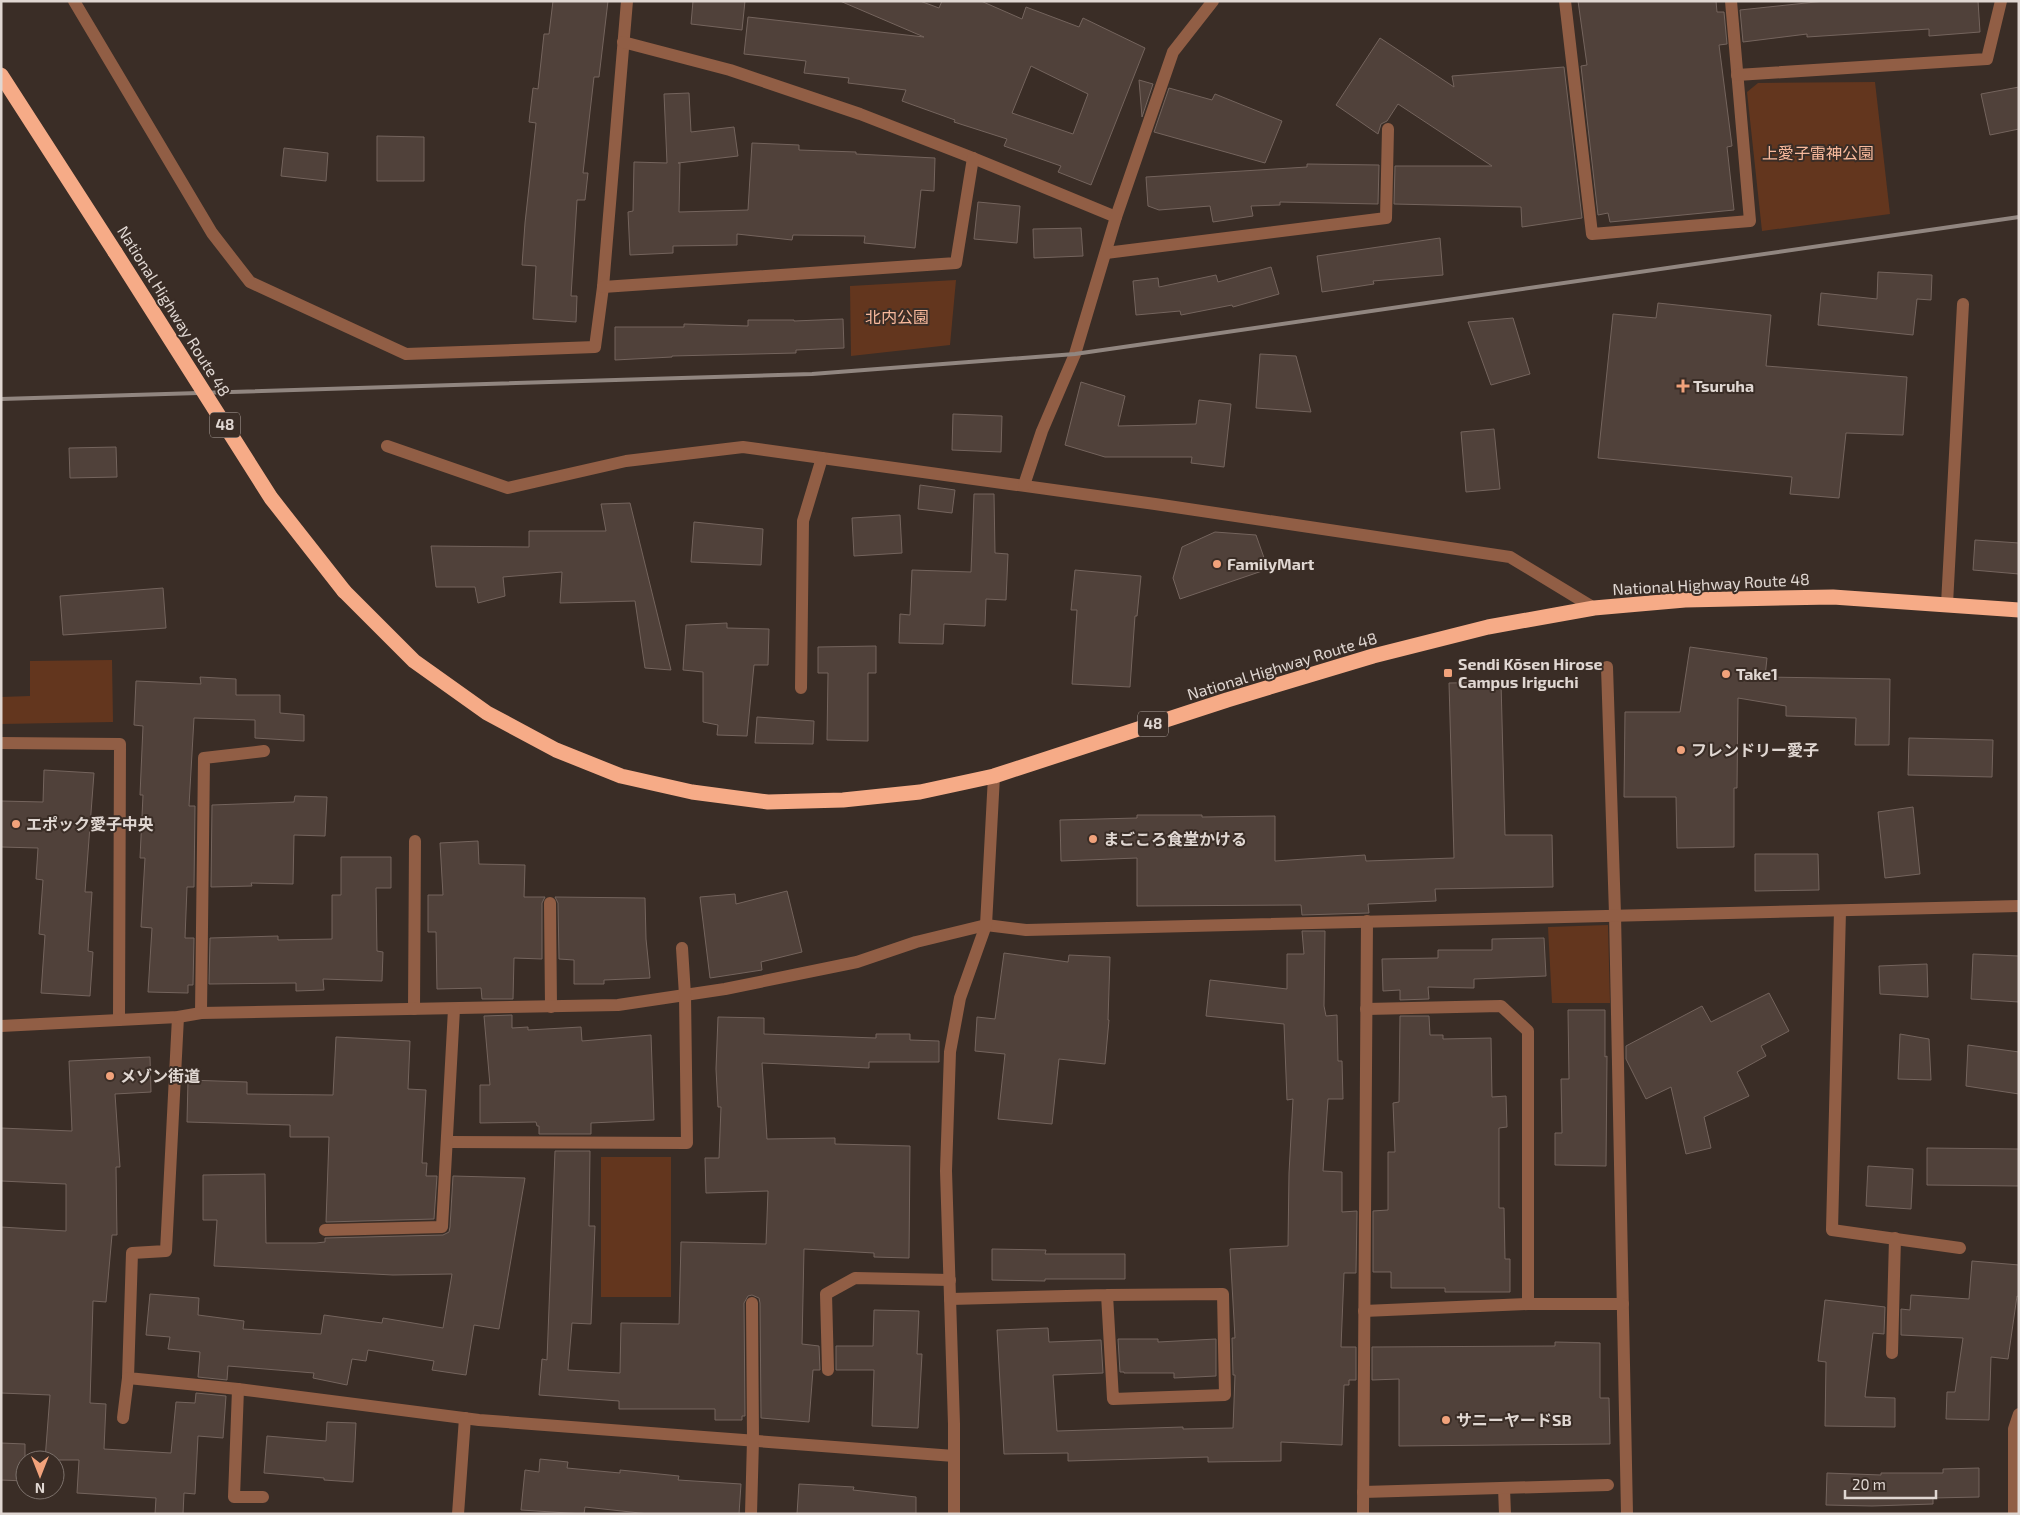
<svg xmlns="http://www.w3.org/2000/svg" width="2020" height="1515" viewBox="0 0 2020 1515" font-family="'Exo 2','Noto Sans JP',sans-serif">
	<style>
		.green { fill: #63361e }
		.building { fill: #50413a; stroke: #74645d; fill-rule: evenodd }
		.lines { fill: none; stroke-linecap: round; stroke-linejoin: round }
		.minor { stroke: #915e45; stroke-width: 12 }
		.highway { stroke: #f6ab87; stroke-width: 15 }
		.rail { stroke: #918680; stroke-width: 4 }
		.highway-bridge { stroke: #f6ab87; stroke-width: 15 }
		.poi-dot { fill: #f1a27b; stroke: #3a2d26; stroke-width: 2 }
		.labels { text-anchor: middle; stroke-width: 4; stroke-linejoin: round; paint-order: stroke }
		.shield { fill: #3a2d26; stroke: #aea49e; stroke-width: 1 }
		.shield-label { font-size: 15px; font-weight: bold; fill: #e0d7d2 }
		.park-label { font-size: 16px; fill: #f8b99c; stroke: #3a2d26 }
		.street-label { font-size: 16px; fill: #e0d7d2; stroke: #3a2d26 }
		.poi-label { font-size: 16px; font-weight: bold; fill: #e0d7d2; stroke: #3a2d26; text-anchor: start }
	</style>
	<rect width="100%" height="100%" fill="#3a2d26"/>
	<g class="green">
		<path d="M1875 82 1890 214 1762 231 1747 92 1758 83Z"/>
		<path d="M956 280 950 345 851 356 850 286Z"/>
		<path d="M112 660 113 722 1 724V697L30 696V661Z"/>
		<path d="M1608 925 1610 1003H1552L1548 927Z"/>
		<rect x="601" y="1157" width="70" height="140"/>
	</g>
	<g class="building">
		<path d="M553 1H608L599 77H594L583 173H588L585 200H577L571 296H577L576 322 533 319 536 266 522 265 525 223 536 123 529 122 533 88 538 89 544 34H549Z"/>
		<path d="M693 1H745L742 30 691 24Z"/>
		<path d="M840 1H920L939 8 942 1H981L1022 19 1026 7 1079 27 1083 18 1145 48 1091 185 1058 172 1061 166 1004 146 1007 139 954 122 955 120 902 101 906 90 848 83 849 78 804 73 806 61 744 54 748 17 924 37ZM1031 66 1088 94 1073 134 1012 113Z"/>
		<path d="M1578 1H1716L1717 12H1724L1727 44 1719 45 1732 146 1727 147 1734 210 1610 222 1608 213 1598 215 1581 66 1587 65Z"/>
		<path d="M1825 1H1978L1980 32 1929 36V29L1807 37V34L1743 42 1740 10Z"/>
		<path d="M1380 38 1454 87 1452 76 1564 67 1582 218 1522 227 1521 207 1394 204 1395 166H1492L1398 104 1387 121 1381 124 1378 134 1336 105Z"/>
		<path d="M1139 80 1153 84 1142 117Z"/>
		<path d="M2019 87V129L1990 135 1981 94Z"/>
		<path d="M1169 88 1212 100 1215 94 1282 121 1265 163 1154 132Z"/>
		<path d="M689 93 691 132 734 127 738 156 678 163H680L679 212 748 210 752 143 799 145V150L856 152V154L935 158 934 191 921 190 915 248 864 243 865 236 793 235 792 240 737 234V245L673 246V253L630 255 628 212 633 211 634 162 667 163 664 94Z"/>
		<path d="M377 136 424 137V181H377Z"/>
		<path d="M284 148 328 153 326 181 281 176Z"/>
		<path d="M1307 164 1379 165 1378 204 1280 202V205L1251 206 1253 216 1213 222 1210 206 1159 210 1148 206 1146 177 1307 167Z"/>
		<path d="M978 202 1020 206 1017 243 974 239Z"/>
		<path d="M1081 228 1083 256 1034 258 1033 229Z"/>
		<path d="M1440 238 1443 275 1373 281 1374 284 1322 292 1317 256Z"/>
		<path d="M1271 267 1279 294 1233 307 1232 305 1181 315 1180 311 1136 315 1133 281 1158 278 1159 287 1216 275 1218 282Z"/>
		<path d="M1878 272 1932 275 1931 300 1917 299 1913 335 1818 325 1821 293 1877 299Z"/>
		<path d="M1658 303 1771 315 1766 366 1907 377 1903 435 1846 433 1839 498 1790 494 1792 477 1598 458 1613 314 1656 318Z"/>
		<path d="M1513 318 1530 374 1491 385 1468 322Z"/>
		<path d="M843 319 844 348 796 350V353L672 356V357L615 360V327H684V324L748 326V320H794V321Z"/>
		<path d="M1260 354 1296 356 1311 412 1256 408Z"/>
		<path d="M1081 382 1125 396 1118 426 1196 424 1199 400 1231 404 1224 467 1191 463 1192 457H1105L1065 445Z"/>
		<path d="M953 414 1002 416 1001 452 952 450Z"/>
		<path d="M1494 429 1500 489 1466 492 1461 432Z"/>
		<path d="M116 447 117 477 70 478 69 448Z"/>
		<path d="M920 485 955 490 952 513 918 509Z"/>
		<path d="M974 494H994L995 553 1008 554 1006 600 986 599 985 626 944 624 943 644 899 643 900 614 910 615 912 570 971 572Z"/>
		<path d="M630 503 671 670 645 668 635 601 560 603 562 572 503 577 505 596 478 603 475 587H436L431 546 529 547V531H606L601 504Z"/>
		<path d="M900 515 902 553 854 556 852 518Z"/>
		<path d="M694 522 763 529 761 565 691 562Z"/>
		<path d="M1215 532 1256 535 1268 569 1180 599 1173 578 1182 547Z"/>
		<path d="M1975 540 2019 543V574L1973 570Z"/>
		<path d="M1075 570 1141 576 1137 616H1135L1130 687 1072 684 1077 610H1071Z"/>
		<path d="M163 588 166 628 63 635 60 596Z"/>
		<path d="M727 623V628L769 629 768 665H754L747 736 717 735 718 725 703 722V672L683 670 686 625Z"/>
		<path d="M876 646V673H868V741L827 740 828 673H818V647Z"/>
		<path d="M1690 647 1767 658 1765 677 1890 679 1889 745H1855L1856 718 1786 716V706L1738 698 1737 788H1734V847L1677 848 1676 797H1624L1625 712H1680Z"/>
		<path d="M200 677 236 679V695H280V713L304 715V741L255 738V720L194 718 189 806H195L194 887H187L185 938H194L193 985H188V993L148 992 152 928 141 927 145 858H140L143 795H140L143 726 134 725 136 681 201 684Z"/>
		<path d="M1501 682 1505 835H1552L1553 887 1435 889 1436 901 1368 904 1369 913 1302 915 1301 905 1137 906V858L1061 861 1060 820 1137 818V815H1202V817L1275 816V861L1365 855 1366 861 1454 858 1449 683Z"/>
		<path d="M757 717 814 721 813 744 755 743Z"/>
		<path d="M1909 738 1993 740 1992 777 1908 775Z"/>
		<path d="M44 770 94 773 85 892H92L88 951 93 952 90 996 41 993 45 935 39 934 43 880 36 879 38 848 1 847V801L43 802Z"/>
		<path d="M295 796 327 797 325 836 294 835 293 884 251 883 252 886 211 887 212 805 294 802Z"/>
		<path d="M1913 807 1920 874 1885 878 1878 812Z"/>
		<path d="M478 841 479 864 525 865 524 897H545L542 903V959L514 958 513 999H482L481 988 437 989 436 932H428V895H443L440 843Z"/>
		<path d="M1755 854H1818L1819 890 1755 891Z"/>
		<path d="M341 857H391V888H376L377 951 383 952 382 981 323 979 324 990 296 991V983L209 984 210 938 278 936V940L332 939V895H341Z"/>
		<path d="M787 891 802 952 761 962 762 970 710 978 700 897 735 894 736 904Z"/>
		<path d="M555 897 645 898 646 939 650 978 604 980V984H574V960L559 959 558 903Z"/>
		<path d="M1302 931H1325L1324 1006 1326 1016 1337 1015 1338 1061H1342L1343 1099H1328L1323 1171 1342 1172V1212L1357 1211 1356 1273H1344L1341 1347H1356V1380H1349V1385H1344L1342 1445 1281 1442V1461L1208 1462V1457L1068 1461V1453L1004 1454 997 1330 1048 1328 1049 1342 1101 1340 1103 1373 1053 1375 1057 1431 1183 1427V1429L1233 1428 1235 1375H1233L1232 1338H1235L1230 1249 1288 1246 1289 1173 1293 1099 1287 1100 1284 1024 1206 1016 1210 980 1287 989V954H1304Z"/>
		<path d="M1544 938 1546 976 1474 979V988L1428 987 1429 999 1400 1000V990L1383 991 1382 959 1438 958V950H1492V939Z"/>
		<path d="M1004 953 1068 962 1069 955 1110 957 1108 1020H1109L1105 1064 1059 1059 1052 1124 998 1119 1005 1054 975 1051 977 1017 995 1019Z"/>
		<path d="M1973 954 2019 956V1002L1971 999Z"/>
		<path d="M1927 964 1928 997 1880 994 1879 966Z"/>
		<path d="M1769 993 1789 1031 1761 1046 1766 1056 1737 1072 1749 1096 1704 1117 1711 1148 1686 1154 1671 1087 1646 1099 1626 1059V1046L1702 1006 1711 1022Z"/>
		<path d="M1568 1010H1605V1057L1607 1056 1606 1166 1555 1165V1133H1562L1561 1079H1569Z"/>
		<path d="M512 1015V1028L528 1027V1030L581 1027 582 1041 651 1035 654 1120 591 1123V1134H539V1126H537L536 1122 480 1123V1085H490L484 1016Z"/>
		<path d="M1400 1016H1429L1430 1035H1443V1039L1491 1038 1492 1097 1506 1096 1507 1127 1499 1128V1208H1504L1505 1259H1510V1292H1445V1288H1391V1272H1373V1211L1388 1210V1152H1395L1393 1103 1399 1102Z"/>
		<path d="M718 1017 764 1018V1034L876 1038V1034H910V1040L939 1041V1062H869V1068L762 1063 767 1139 835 1138V1144L910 1146 909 1258 874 1257V1253L804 1249 802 1344 819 1346 820 1370H813L809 1422 761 1418 760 1303 759 1298 752 1295 748 1296 744 1303 745 1416H742V1420H715V1409H619V1401L539 1395 542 1359 547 1360 555 1151H590L589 1226H595L591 1324 572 1323 568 1370 620 1373 621 1323 679 1324 681 1242 766 1244 768 1191 706 1193 705 1158H719L721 1107H718L716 1069Z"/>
		<path d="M1900 1034 1929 1039 1931 1080 1898 1079Z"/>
		<path d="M336 1037 410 1041 408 1089 426 1090 422 1163H427L426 1176H437L434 1219 326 1222 329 1137H290V1125L187 1122 188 1080 247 1082V1094L333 1095Z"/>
		<path d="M1968 1045 2019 1052V1094L1966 1086Z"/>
		<path d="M150 1057 151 1092 115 1094 120 1167H116L117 1235H112L106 1302 93 1301 90 1403 106 1404 104 1449 171 1453 176 1402 195 1403 196 1393 226 1396 223 1438 198 1436 195 1494 184 1493 183 1514H155L156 1498 77 1493 79 1460H45L50 1395 1 1393V1227L66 1231V1184L1 1181V1128L72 1131 69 1061Z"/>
		<path d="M1927 1148 2019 1149V1186L1927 1185Z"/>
		<path d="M1868 1166 1913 1169 1911 1209 1866 1206Z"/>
		<path d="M265 1174 266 1243H316L325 1242V1238L443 1235 449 1232 450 1227 453 1176 525 1178 499 1329 474 1325 466 1375 432 1370 434 1361 368 1350 366 1361 352 1359 347 1385 313 1378 314 1373 228 1366 227 1380 198 1377 200 1352 168 1349 170 1337 146 1335 150 1294 199 1298 198 1315 244 1321 243 1329 321 1334 324 1315 382 1323 383 1318 443 1328 452 1274 393 1275 214 1266 217 1220H203V1175Z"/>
		<path d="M992 1249 1046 1250 1045 1254H1125V1279H1045V1281L992 1280Z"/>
		<path d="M1972 1261 2019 1265V1297L2017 1296 2008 1359 1991 1357 1989 1420 1946 1419 1947 1392H1955L1963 1338 1901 1335V1309L1910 1310 1911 1295 1969 1299Z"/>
		<path d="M1825 1300 1885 1307 1884 1334 1873 1333 1865 1397 1895 1398V1427L1825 1426 1826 1362 1818 1361Z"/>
		<path d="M874 1310 919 1311 917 1354H922L918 1428 872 1426 874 1370H836V1346H873Z"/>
		<path d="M1118 1339H1158V1342L1216 1339V1376L1174 1378V1373H1124V1372H1120Z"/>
		<path d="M1555 1342 1600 1343V1398H1609L1610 1444 1399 1446V1379L1372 1380V1347L1555 1346Z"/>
		<path d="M327 1422 356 1423 353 1482 324 1480V1478L264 1473 267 1436 326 1441Z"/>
		<path d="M1 1443 25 1444V1481L1 1480Z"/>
		<path d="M540 1459 568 1462 567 1468 620 1473V1470L679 1476 678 1480 741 1484 739 1514H649L585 1507 584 1514 521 1510 525 1470 539 1472Z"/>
		<path d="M1979 1468V1497L1933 1498V1504L1872 1506 1826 1505 1827 1473 1881 1475V1473H1943V1469Z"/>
		<path d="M799 1484 854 1487 853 1490 916 1497V1514H797Z"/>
	</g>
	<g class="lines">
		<g class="minor">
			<path d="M74 1 212 233 250 282 406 354 595 347 603 287 627 1"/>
			<path d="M1565 1 1592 234 1750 221 1731 1"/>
			<path d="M623 42 730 70 860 114 973 158 1116 217"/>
			<path d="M1737 75 1987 59 2001 1"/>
			<path d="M1106 253 1386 218 1388 129"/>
			<path d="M603 287 956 263 973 158"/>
			<path d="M387 446 508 488 626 461 743 447 822 458 1155 504 1510 557 1594 608"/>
			<path d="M1024 485 1042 431 1075 354 1116 217 1173 52 1213 1"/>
			<path d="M1947 604 1963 304"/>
			<path d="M1607 667 1615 914 1627 1514"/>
			<path d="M801 688 803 521 822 458"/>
			<path d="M1 743 120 744 119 1020"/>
			<path d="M550 903 551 1007"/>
			<path d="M1840 911 1832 1230 1960 1248"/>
			<path d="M414 1009 415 841"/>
			<path d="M1366 1009 1501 1006 1528 1031V1304"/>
			<path d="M201 1013 204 758 264 751"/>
			<path d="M178 1017 166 1251 132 1253 128 1378 238 1389 479 1420 954 1456"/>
			<path d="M1 1026 178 1017 201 1013 618 1005 725 989 857 962 916 942 986 925 1026 930 2019 906"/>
			<path d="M448 1142 687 1143 685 995 682 948"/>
			<path d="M325 1230 442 1227 454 1009"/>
			<path d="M950 1299 1107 1295 1223 1294 1225 1395 1113 1399 1107 1295"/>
			<path d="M1364 1311 1528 1304H1623"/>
			<path d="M1892 1353 1895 1238"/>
			<path d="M828 1370 826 1294 855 1278 950 1280"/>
			<path d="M238 1389 234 1497H263"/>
			<path d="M123 1418 128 1378"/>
			<path d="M1504 1488 1505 1514"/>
			<path d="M1363 1492 1608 1485"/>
			<path d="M458 1514 465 1418"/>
			<path d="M751 1514 753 1440 752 1303"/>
			<path d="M954 1514V1424L946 1171 950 1052 960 998 986 925 994 776"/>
			<path d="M1363 1514 1367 921"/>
			<path d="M2014 1514V1429L2019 1414"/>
		</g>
		<g class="highway">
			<path d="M1 75 115 252"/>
			<path d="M344 591 414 661 487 713 556 750 621 776 692 792 768 802 843 800 920 792 994 776 1227 700 1373 656 1488 627 1594 608 1685 600 1833 597 2019 610"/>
		</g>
		<path class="rail" d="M1 399 812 374 1075 354 2019 217"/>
		<path class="highway-bridge" d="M115 252 271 498 344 591"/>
	</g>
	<g class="poi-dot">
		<path d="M1680.5 378.5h5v5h5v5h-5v5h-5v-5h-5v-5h5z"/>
		<circle cx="1217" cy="564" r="5"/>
		<rect x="1443" y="668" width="10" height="10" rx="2.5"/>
		<circle cx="1726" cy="674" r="5"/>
		<circle cx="1681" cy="750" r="5"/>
		<circle cx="16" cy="824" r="5"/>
		<circle cx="1093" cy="839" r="5"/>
		<circle cx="110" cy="1076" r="5"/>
		<circle cx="1446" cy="1420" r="5"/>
	</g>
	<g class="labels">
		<g class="shield">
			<rect x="210" y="412.5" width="30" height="25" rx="4"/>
			<rect x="1138" y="711.5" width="30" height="25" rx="4"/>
		</g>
		<g class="shield-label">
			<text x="225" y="430">48</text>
			<text x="1153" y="729">48</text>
		</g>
		<g class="park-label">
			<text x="1818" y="159">上愛子雷神公園</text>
			<text x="897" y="323">北内公園</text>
		</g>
		<g class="street-label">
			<text transform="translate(174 311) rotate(58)" y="6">National Highway Route 48</text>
			<text transform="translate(1711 584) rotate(-3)" y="6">National Highway Route 48</text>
			<text transform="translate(1282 666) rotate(-17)" y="6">National Highway Route 48</text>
		</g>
		<g class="poi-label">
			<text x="1693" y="392">Tsuruha</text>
			<text x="1227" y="570">FamilyMart</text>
			<text x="1458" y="670">Sendi Kōsen Hirose<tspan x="1458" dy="18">Campus Iriguchi</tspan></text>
			<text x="1736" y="680">Take1</text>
			<text x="1691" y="756">フレンドリー愛子</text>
			<text x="26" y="830">エポック愛子中央</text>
			<text x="1103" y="845">まごころ食堂かける</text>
			<text x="120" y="1082">メゾン街道</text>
			<text x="1456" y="1426">サニーヤードSB</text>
		</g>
	</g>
	<rect width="2020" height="1515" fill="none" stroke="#e0d7d2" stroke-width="5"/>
	<g transform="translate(40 1475) rotate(180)"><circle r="24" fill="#3a2d26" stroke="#7c716b"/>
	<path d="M0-4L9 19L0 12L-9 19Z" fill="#f1a27b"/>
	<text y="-8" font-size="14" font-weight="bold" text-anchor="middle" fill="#e0d7d2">N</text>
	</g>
	<path d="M1845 1490v8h91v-8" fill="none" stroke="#e0d7d2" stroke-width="2.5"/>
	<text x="1852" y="1490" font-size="15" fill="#e0d7d2" stroke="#3a2d26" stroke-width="4" paint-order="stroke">20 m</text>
</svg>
